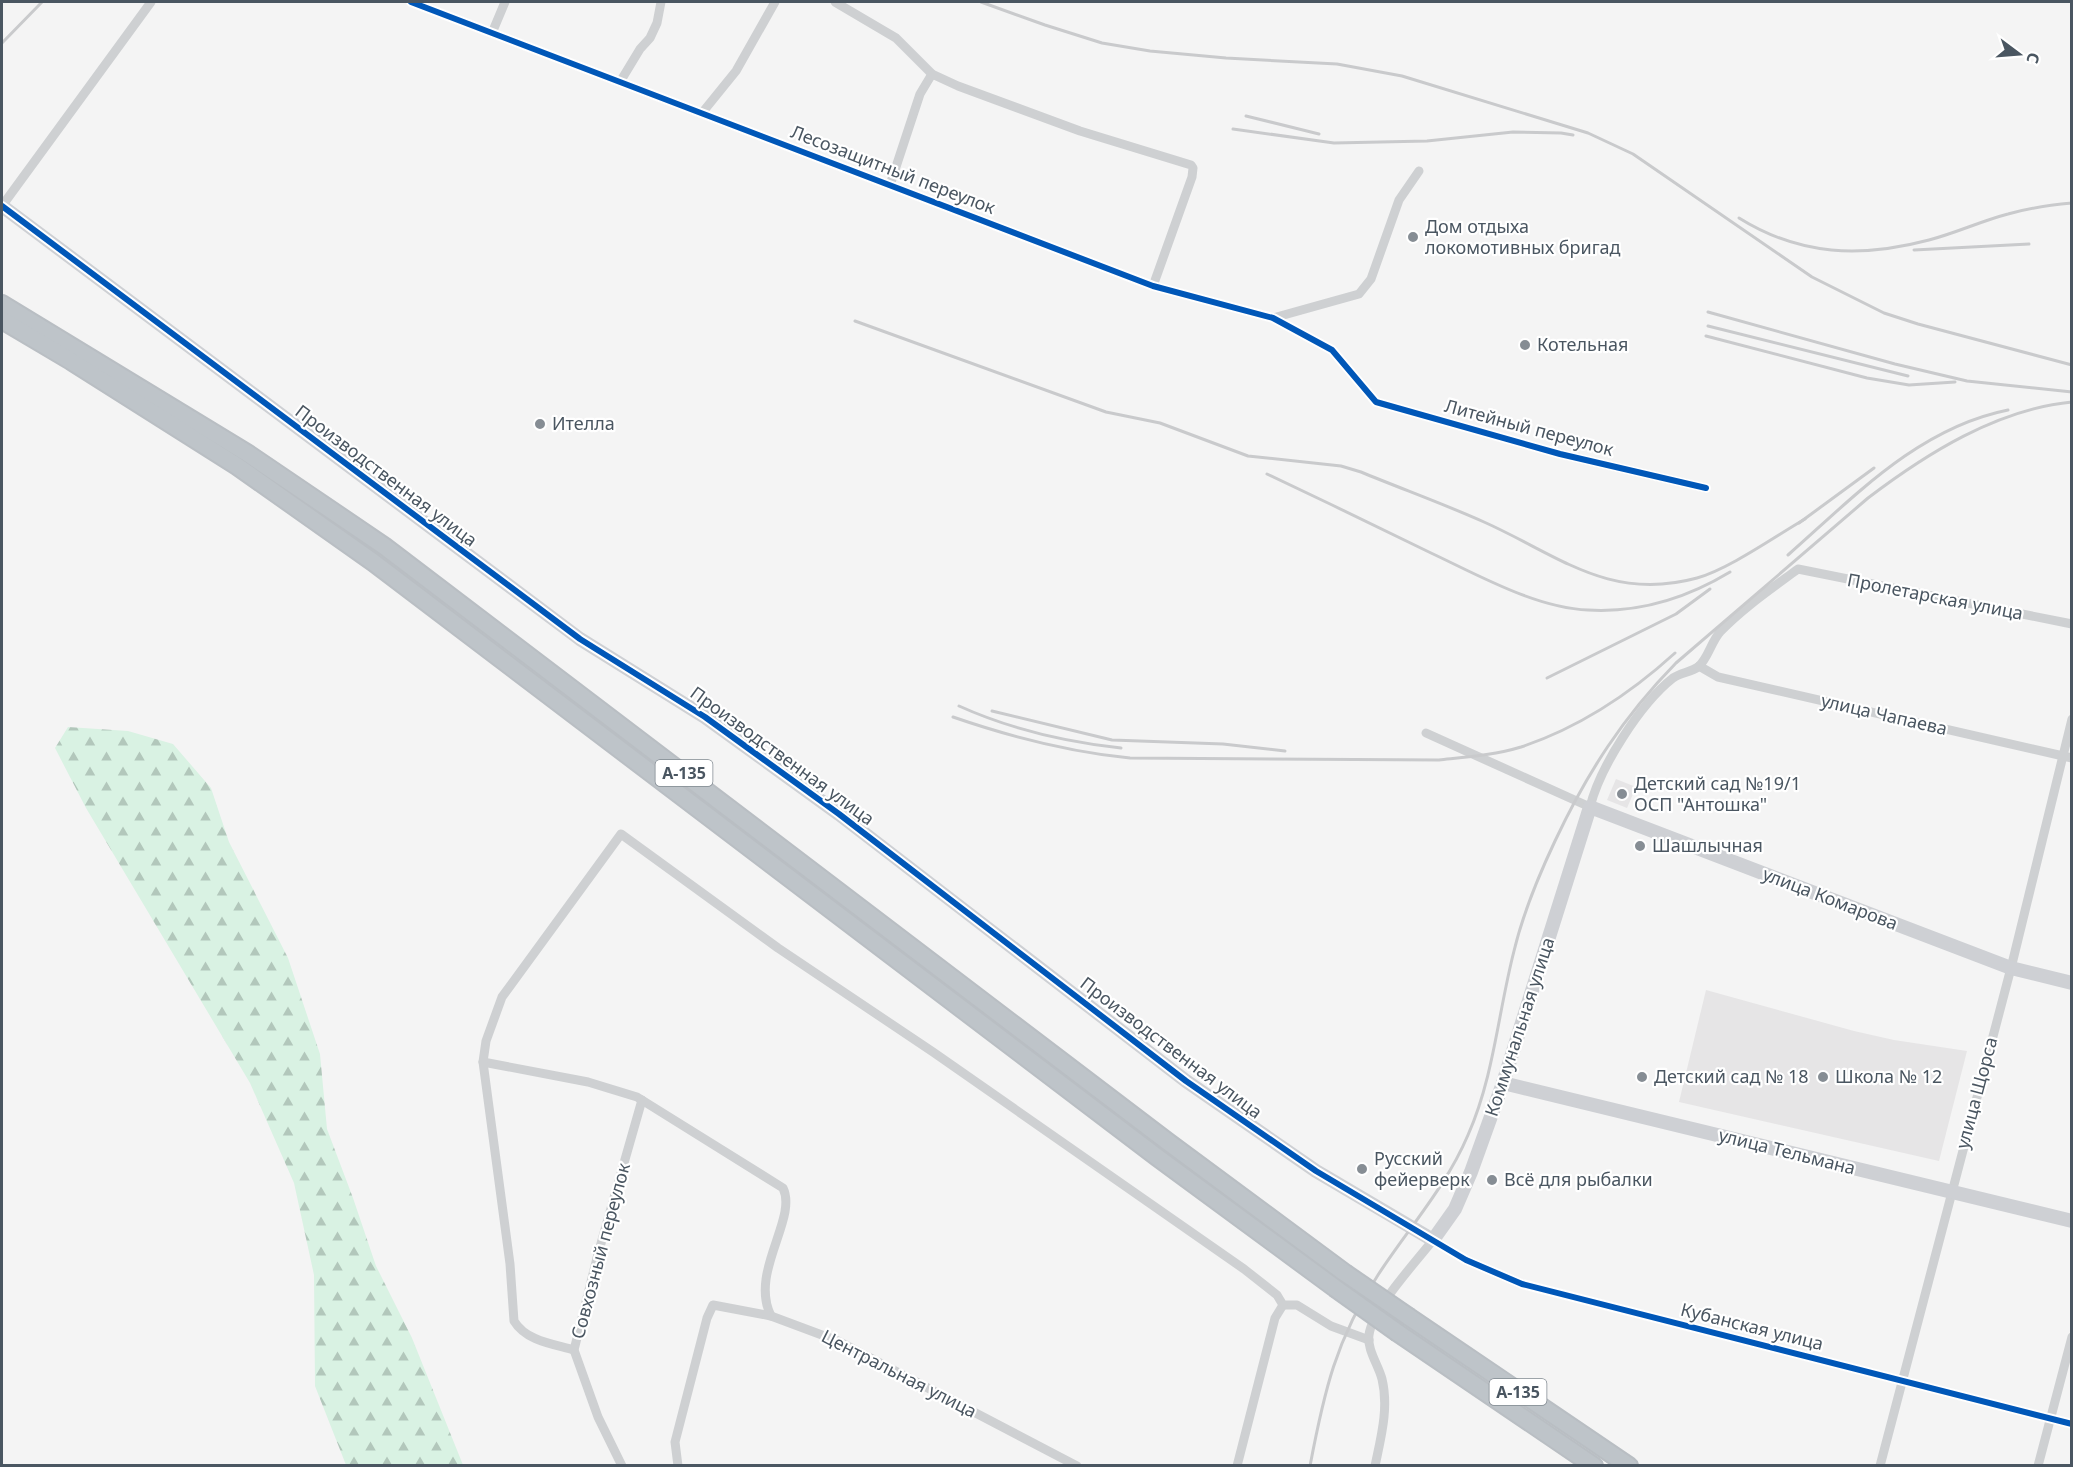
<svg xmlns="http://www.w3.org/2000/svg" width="2073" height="1467" viewBox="0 0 2073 1467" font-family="'Noto Sans',sans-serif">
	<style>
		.education { fill: #e6e5e6 }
		.forest { fill: url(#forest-firs) }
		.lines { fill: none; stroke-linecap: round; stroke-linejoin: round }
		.highway-casing { stroke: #b9bec3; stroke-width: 20 }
		.street { stroke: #ced0d2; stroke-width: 9 }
		.secondary { stroke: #ced0d4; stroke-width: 14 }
		.highway { stroke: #bec4c9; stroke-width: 16 }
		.rail { stroke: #c9cacc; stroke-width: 3 }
		.highway-bridge-casing { stroke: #b9bec3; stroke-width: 20; stroke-linecap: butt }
		.highway-bridge { stroke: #bec4c9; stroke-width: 16 }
		.cycleway-casing { stroke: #fff; stroke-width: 10 }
		.cycleway { stroke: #0057b8; stroke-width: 6 }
		.poi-dot { fill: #868d94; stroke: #fff; stroke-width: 2 }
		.labels { text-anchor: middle; stroke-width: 4.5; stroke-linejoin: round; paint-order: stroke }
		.shield { fill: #fff; stroke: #808990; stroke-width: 1.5 }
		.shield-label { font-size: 16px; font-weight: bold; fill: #4a5661 }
		.street-label { font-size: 18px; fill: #4a5661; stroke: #fff }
		.poi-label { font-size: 18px; fill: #4a5661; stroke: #fff; text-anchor: start }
	</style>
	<defs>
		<pattern id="forest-firs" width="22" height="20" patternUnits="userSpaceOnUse" patternTransform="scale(1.5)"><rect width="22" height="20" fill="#d9f2e3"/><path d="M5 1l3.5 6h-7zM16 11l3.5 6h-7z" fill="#b2c7bb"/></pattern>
	</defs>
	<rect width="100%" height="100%" fill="#f4f4f4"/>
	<g class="education">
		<path d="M1616 779 1636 787 1627 808 1607 800Z"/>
		<path d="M1706 990 1854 1031 1894 1040 1967 1051 1939 1161 1679 1102Z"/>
	</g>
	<path class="forest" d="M68 727 128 731 173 744 211 788 229 842 288 958 320 1054 327 1129 353 1198 376 1266 412 1338 463 1465H346L315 1386 314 1275 294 1183 250 1083 86 808 55 748Z"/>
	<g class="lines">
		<g class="highway-casing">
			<g id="highway">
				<path d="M2 304 247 453 384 546 1168 1142 1345 1273"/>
				<path d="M2 320 71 361 237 466 373 562 1157 1157 1335 1288"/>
				<path d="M1409 1317 1629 1466"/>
				<path d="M1398 1333 1594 1466"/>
			</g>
		</g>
		<g class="street">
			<path d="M411 2 1153 286 1273 318 1332 350 1376 402 1560 454 1706 488"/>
			<path d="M835 2 896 38 932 74 958 86 1080 131 1191 165 1193 168 1192 177 1153 286"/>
			<path d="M492 33 505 2"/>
			<path d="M620 82 640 49 650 38 657 23 661 2"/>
			<path d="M702 113 736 71 775 2"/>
			<path d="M890 185 920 94 932 74"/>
			<path d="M2 206 151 2"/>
			<path d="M1273 318 1359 294 1371 279 1399 200 1419 171"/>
			<path d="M1699 666 1718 677 2072 758"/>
			<path d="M1426 733 1590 807C1600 767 1640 704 1673 678 1680 673 1691 672 1698 667 1708 659 1711 642 1720 632 1743 608 1771 589 1798 569L2072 624"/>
			<path d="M483 1062 588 1082 637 1097 783 1188C798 1219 749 1272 771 1316"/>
			<path d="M574 1350C553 1344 526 1341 514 1321L510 1264 483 1062 486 1041 502 997 621 834 778 948 933 1052 1244 1269 1277 1295 1283 1305H1297L1331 1326 1369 1340"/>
			<path d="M622 1466 598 1417 574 1350 598 1254 642 1100"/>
			<path d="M678 1466 675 1442 707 1318 713 1305 771 1316 838 1341 1077 1466"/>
			<path d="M1237 1466 1275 1318 1283 1305"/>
			<path d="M1375 1466C1381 1437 1389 1408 1382 1379 1378 1364 1367 1350 1369 1335 1372 1309 1416 1262 1433 1240L1466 1260 1522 1284 2072 1424"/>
			<path d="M1880 1466 2011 968 2072 719"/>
			<path d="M2038 1466 2072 1337"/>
		</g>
		<g class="secondary">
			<path d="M2 206 580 639 705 717 839 814 1186 1081 1316 1171 1433 1240 1455 1209 1471 1172 1503 1083 1590 807 2011 968 2072 983"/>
			<path d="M1503 1083 2072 1221"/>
		</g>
		<use href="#highway" class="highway"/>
		<g class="rail">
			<path d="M981 2 1045 25 1102 43 1150 51 1226 58 1337 64 1402 76 1588 133 1633 154 1812 277 1884 313 1918 324 2072 365"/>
			<path d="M2 43 42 2"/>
			<path d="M1246 116 1319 134"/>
			<path d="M1233 129 1334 143 1427 141 1513 132 1561 133 1573 135"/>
			<path d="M1739 218C1800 256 1861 258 1929 240 1956 233 1981 221 2008 214 2029 208 2050 205 2072 203"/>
			<path d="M1914 250 2029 244"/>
			<path d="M1708 312 1895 364 1967 381 2072 392"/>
			<path d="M855 321 1106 412 1160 423 1248 456 1341 466 1361 472C1402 489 1444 504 1484 522 1558 555 1609 602 1697 578 1729 569 1774 537 1805 519"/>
			<path d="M1708 326 1908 376"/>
			<path d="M1706 336 1867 378 1909 385 1955 382"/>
			<path d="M1267 474C1322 500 1376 526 1431 553 1478 575 1536 608 1588 610 1639 613 1687 598 1730 572"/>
			<path d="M1799 523 1874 468"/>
			<path d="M1788 555C1854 497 1918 428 2008 410"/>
			<path d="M1547 678 1676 614 1710 589"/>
			<path d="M959 706C1010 729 1066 742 1121 748"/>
			<path d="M992 711 1112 740 1223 744 1285 751"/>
			<path d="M953 717C1011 737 1069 752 1130 758L1439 760C1467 757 1495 755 1521 747 1578 728 1631 693 1675 653"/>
			<path d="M1310 1466C1324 1392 1336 1339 1378 1275 1408 1229 1446 1187 1468 1135 1494 1076 1498 1013 1514 951 1523 913 1538 877 1555 841 1587 773 1623 717 1676 663L1868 498C1926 454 1997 409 2072 402"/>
		</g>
		<g class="highway-bridge-casing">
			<g id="highway-bridge">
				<path d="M1345 1273 1409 1317"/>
				<path d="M1335 1288 1398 1333"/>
			</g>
		</g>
		<use href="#highway-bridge" class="highway-bridge"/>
		<g class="cycleway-casing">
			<g id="cycleway">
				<path d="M411 2 1153 286 1273 318 1332 350 1376 402 1560 454 1706 488"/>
				<path d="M2 206 580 639 705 717 839 814 1186 1081 1316 1171 1466 1260 1522 1284 2072 1424"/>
			</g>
		</g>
		<use href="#cycleway" class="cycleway"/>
	</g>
	<g class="poi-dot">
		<circle cx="1413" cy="237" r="6"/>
		<circle cx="1525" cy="345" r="6"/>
		<circle cx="540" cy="424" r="6"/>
		<circle cx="1622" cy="794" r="6"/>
		<circle cx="1640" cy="846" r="6"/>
		<circle cx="1642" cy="1077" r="6"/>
		<circle cx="1823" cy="1077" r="6"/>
		<circle cx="1362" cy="1169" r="6"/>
		<circle cx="1492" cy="1180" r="6"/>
	</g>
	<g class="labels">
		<g class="shield">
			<rect x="655.5" y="760" width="57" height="26" rx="4.5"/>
			<rect x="1489.5" y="1379" width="57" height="26" rx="4.5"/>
		</g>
		<g class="shield-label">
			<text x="684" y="779">А-135</text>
			<text x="1518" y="1398">А-135</text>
		</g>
		<g class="street-label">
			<text transform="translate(893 170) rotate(21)" y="6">Лесозащитный переулок</text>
			<text transform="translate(1529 428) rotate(15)" y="6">Литейный переулок</text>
			<text transform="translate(386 476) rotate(37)" y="6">Производственная улица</text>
			<text transform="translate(1935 597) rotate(11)" y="6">Пролетарская улица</text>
			<text transform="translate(1884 715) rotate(13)" y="6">улица Чапаева</text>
			<text transform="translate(782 756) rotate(36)" y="6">Производственная улица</text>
			<text transform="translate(1830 899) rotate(21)" y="6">улица Комарова</text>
			<text transform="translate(1520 1027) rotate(-72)" y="6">Коммунальная улица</text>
			<text transform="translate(1171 1048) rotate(37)" y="6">Производственная улица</text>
			<text transform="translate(1977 1093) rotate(-75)" y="6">улица Щорса</text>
			<text transform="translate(1787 1152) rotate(14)" y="6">улица Тельмана</text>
			<text transform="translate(601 1251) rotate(-75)" y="6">Совхозный переулок</text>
			<text transform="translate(1752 1327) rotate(14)" y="6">Кубанская улица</text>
			<text transform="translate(899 1374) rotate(27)" y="6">Центральная улица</text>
		</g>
		<g class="poi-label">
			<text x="1425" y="233">Дом отдыха<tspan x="1425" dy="21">локомотивных бригад</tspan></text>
			<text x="1537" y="351">Котельная</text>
			<text x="552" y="430">Ителла</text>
			<text x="1634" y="790">Детский сад №19/1<tspan x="1634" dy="21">ОСП "Антошка"</tspan></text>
			<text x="1652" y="852">Шашлычная</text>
			<text x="1654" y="1083">Детский сад № 18</text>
			<text x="1835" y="1083">Школа № 12</text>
			<text x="1374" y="1165">Русский<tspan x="1374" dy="21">фейерверк</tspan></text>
			<text x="1504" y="1186">Всё для рыбалки</text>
		</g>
	</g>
	<rect width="2073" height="1467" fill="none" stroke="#4a5661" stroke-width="6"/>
	<g transform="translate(2019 54) rotate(106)" stroke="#ffffff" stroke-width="4.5" paint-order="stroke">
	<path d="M0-4.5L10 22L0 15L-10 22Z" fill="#4a5661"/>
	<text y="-9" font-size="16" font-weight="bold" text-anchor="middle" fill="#4a5661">С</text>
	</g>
</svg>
